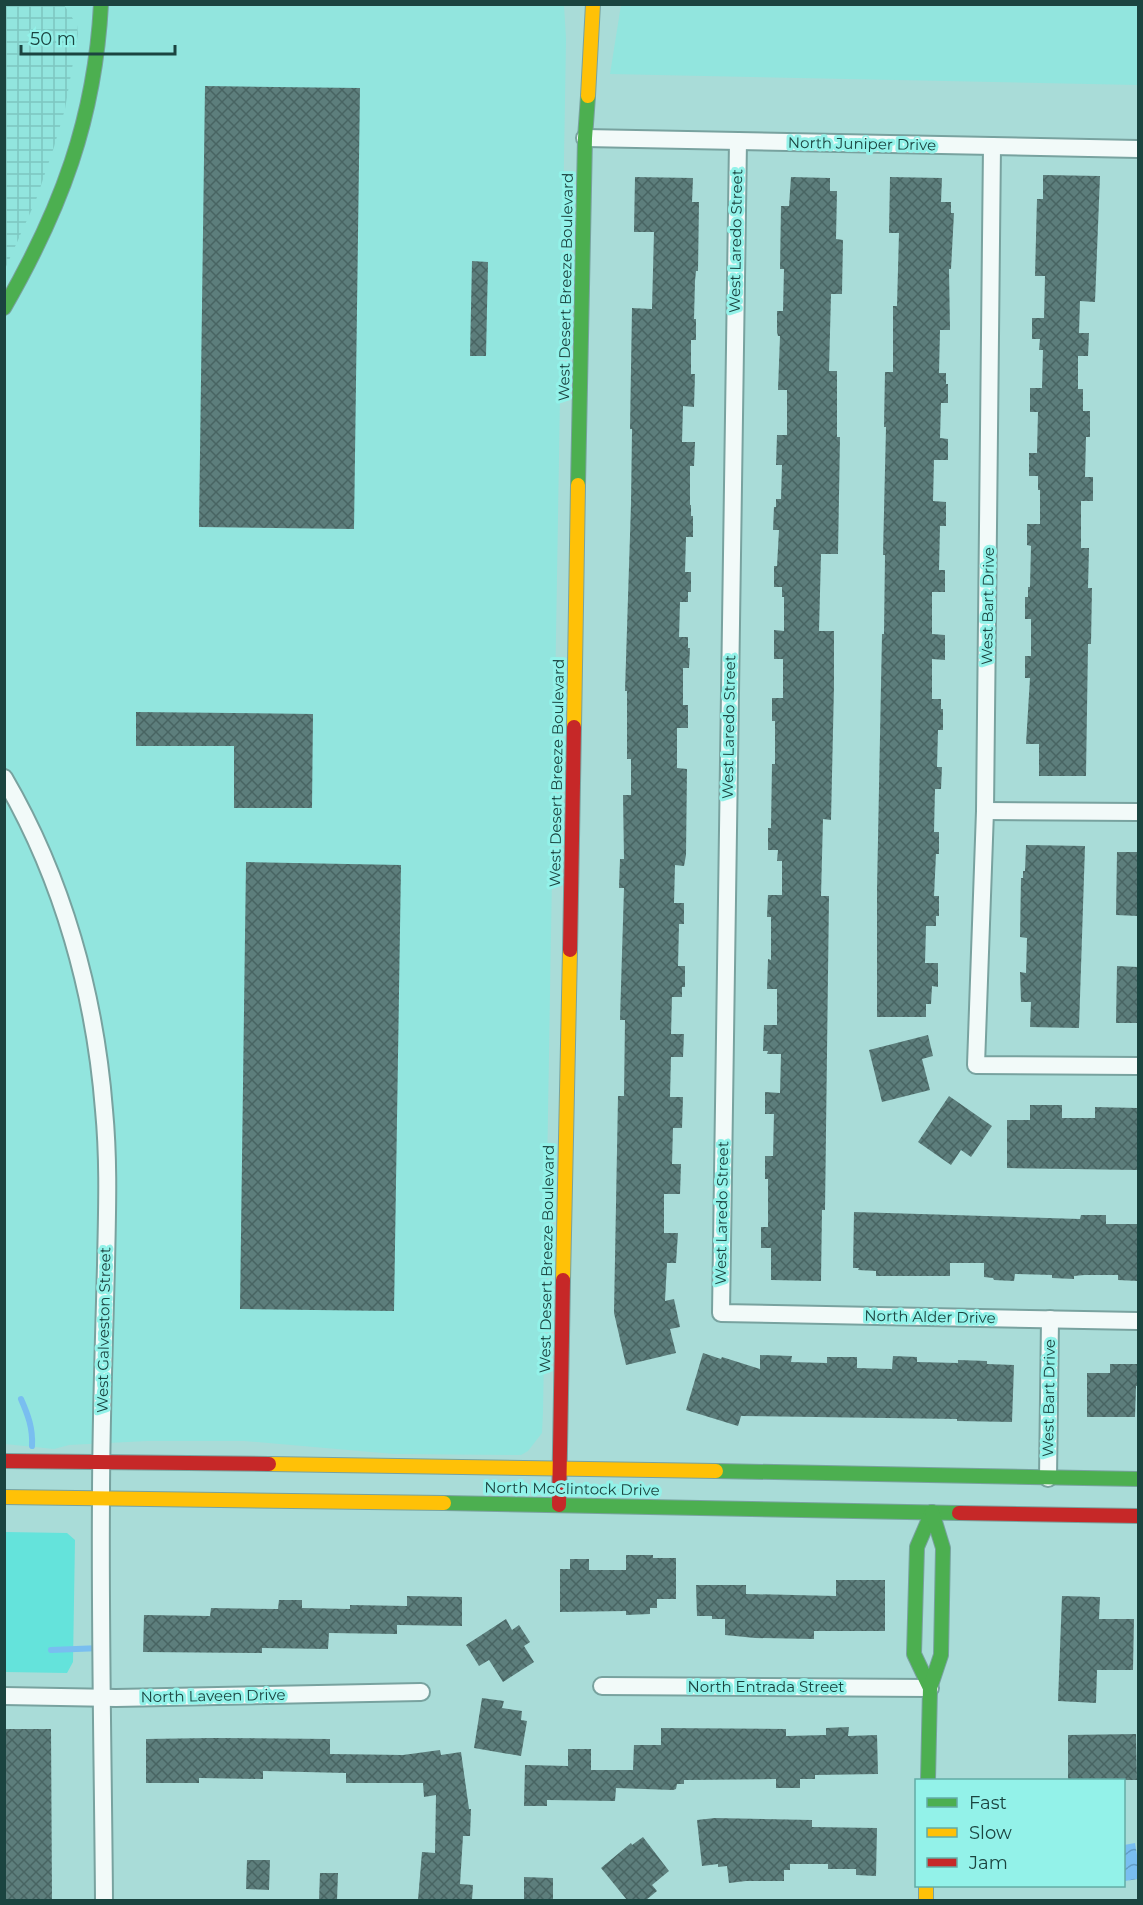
<svg xmlns="http://www.w3.org/2000/svg" width="1143" height="1905" viewBox="0 0 1143 1905" font-family="Montserrat,sans-serif">
	<style>
		.built { fill: #92e5de }
		.industrial { fill: url(#industrial-grid) }
		.green { fill: #64e3db }
		.water { fill: url(#water-waves) }
		.lines { fill: none; stroke-linecap: round; stroke-linejoin: round }
		.stream { stroke: #79bef0; stroke-width: 6 }
		.building { fill: url(#building-cross-hatch) }
		.street-casing { stroke: #78a29f; stroke-width: 20 }
		.fast-casing { stroke: #78a29f; stroke-width: 16 }
		.slow-casing { stroke: #78a29f; stroke-width: 16 }
		.jam-casing { stroke: #78a29f; stroke-width: 16 }
		.street { stroke: #f2faf9; stroke-width: 16 }
		.fast { stroke: #4caf50; stroke-width: 14 }
		.slow { stroke: #ffc107; stroke-width: 14 }
		.jam { stroke: #c62828; stroke-width: 14 }
		.labels { text-anchor: middle; stroke-width: 6; stroke-linejoin: round; paint-order: stroke }
		.street-label { font-size: 15px; fill: #1b4440; stroke: #93f2e9 }
	</style>
	<defs>
		<pattern id="industrial-grid" width="8" height="8" patternUnits="userSpaceOnUse" patternTransform="scale(1.5)"><rect width="8" height="8" fill="#92e5de"/><path d="M0 4h8M4 0v8" fill="none" stroke="#7dc6c0"/></pattern>
		<pattern id="water-waves" width="16" height="10" patternUnits="userSpaceOnUse" patternTransform="scale(1.5)"><rect width="16" height="10" fill="#79bef0"/><path d="M0 5q4-4 8 0t8 0" fill="none" stroke="#629cc4"/></pattern>
		<pattern id="building-cross-hatch" width="8" height="8" patternUnits="userSpaceOnUse" patternTransform="scale(1.5)"><rect width="8" height="8" fill="#5d7e7c"/><path d="M0 0l8 8M0 8l8-8" fill="none" stroke="#486462"/></pattern>
	</defs>
	<rect width="100%" height="100%" fill="#a9dcd8"/>
	<g class="built">
		<path d="M5 5H564L566 39 543 1412 542 1433 528 1451 521 1455 394 1454 244 1441H147L69 1445 54 1449 5 1444Z"/>
		<path d="M621 5H1138V85L610 74Z"/>
	</g>
	<path class="industrial" d="M5 4 64 5 77 25 78 34 65 109 54 147 36 200 5 269Z"/>
	<path class="green" d="M5 1532 67 1533 75 1540 73 1662 67 1673 5 1672Z"/>
	<path class="water" d="M1135 1843 1138 1861V1879L1125 1881 1124 1845Z"/>
	<g class="lines">
		<g class="stream">
			<path d="M21 1399C28 1415 33 1428 32 1446"/>
			<path d="M51 1650 101 1648"/>
		</g>
	</g>
	<g class="building">
		<path d="M205 86 360 88 354 529 199 527Z"/>
		<path d="M1043 175 1100 176 1095 302 1080 301 1079 333H1089L1088 356H1078V389H1083V411H1090V437H1086L1085 477H1093V501H1081V548H1089L1088 588H1092L1091 644H1088L1086 776H1039V744H1026L1030 678H1025V656H1031V619H1025V597H1028V587H1030L1031 546 1027 545V524H1040V490H1038V476H1029V453H1037L1038 412H1030V388H1042L1043 350H1039L1040 339H1032V318H1044L1045 276H1035L1037 199H1043Z"/>
		<path d="M635 177 693 178 692 202H699L698 271H696L695 281 694 319H696V340H691V374H695L694 407 683 406 682 442H695L694 466H690V505H691V516H693V537H686L685 572H691V592H688V602H680L679 637H688V648H690L689 668H683V705H688V728H677V768L687 769 686 855 684 866 675 865 674 903H684V924H679L678 966H685V987H682V997H672L671 1034H684L683 1057H671L670 1097H683L682 1128H673L672 1164H681L680 1194H664V1233H678L676 1263H667L665 1301 674 1299 680 1327 670 1329 676 1353 626 1365 614 1313 618 1096H624L625 1020H620L624 888H619L620 859H624L623 795H631V759H627V691H625L631 504 632 429H630L632 308 652 309 654 232H634Z"/>
		<path d="M791 177 830 178V191H837L836 239 843 240 842 294H831L829 371H837V437H840L838 554H821L819 631H834V686L831 820 823 819 821 896H829L825 1210H822L821 1281 771 1280V1248H761V1227H768V1179H765V1156H773L774 1114H765V1092L780 1093 781 1054H767L768 1051H763L764 1025H777V989H767L768 959 771 960V917H767L768 895H782V861H777L778 850H768V828H771L772 764H775V721H772V698H783V659H774V630L784 631V597H782V587H774V566H777L779 530H773L774 507H776V499H781L782 465H776L777 435H787V390H778L780 336H778L777 332V311H783L784 269H780L781 206H789Z"/>
		<path d="M890 177 942 178 941 202H951V213H954L951 269H949L950 330H940L939 373H946V384H948V403H941L940 438 948 439V460H934L933 501 946 502V526H940L939 570H945V592H932V634L945 635V660L932 659V699H941V709H943V730H938L937 767H942L941 789H935L934 832H939V854H936L934 896H939V916H936V926H926L925 963H938V987L932 986 931 1004H926V1017H877V890L882 634H884L885 555H883L886 427H884L885 372H893V306H897L899 233H889Z"/>
		<path d="M472 261 488 262 486 356H470Z"/>
		<path d="M136 712 313 714 312 808H234V746H136Z"/>
		<path d="M1026 845 1085 846 1079 1028 1030 1027 1031 1002H1021L1020 972 1026 973 1027 938 1020 937 1021 878H1023V871H1025Z"/>
		<path d="M1117 852H1138V916L1116 915Z"/>
		<path d="M246 862 401 865 394 1311 240 1309Z"/>
		<path d="M1117 966 1138 967V1023H1116Z"/>
		<path d="M928 1035 933 1056 922 1059 930 1090 882 1102 869 1050Z"/>
		<path d="M949 1096 992 1126 971 1157 961 1150 951 1165 918 1142Z"/>
		<path d="M1030 1105H1062V1118H1095V1107L1138 1108V1170L1007 1168V1120H1030Z"/>
		<path d="M854 1212 1080 1219 1081 1215H1106V1224H1138V1281L1118 1280V1275H1084L1074 1276V1279L1052 1278V1275L1015 1274 1014 1281 994 1280 993 1278 984 1277V1263H950V1276H876V1271L858 1270 859 1268H853Z"/>
		<path d="M703 1353 721 1359 722 1357 760 1369V1355L792 1356 791 1362 827 1363V1357H857V1368L892 1369 893 1356 917 1357V1362L958 1363V1360L987 1361V1364L1014 1365 1012 1422 957 1421V1419L741 1416 738 1426 686 1410Z"/>
		<path d="M1110 1364H1138V1386H1136L1135 1417H1087V1373H1110Z"/>
		<path d="M626 1555H653V1558H676V1599H657V1608H650V1614L626 1615V1611L560 1612V1569H570V1559H589V1570H626Z"/>
		<path d="M836 1580H885V1631H814V1639L755 1638 725 1635V1619H712V1616H697L696 1585H746V1594L836 1596Z"/>
		<path d="M407 1596 462 1597V1626L397 1625V1634L329 1633 328 1649 262 1648V1653L143 1652 144 1615 210 1616 211 1608 278 1609 279 1600H302V1608L350 1609V1605L407 1606Z"/>
		<path d="M1062 1596 1100 1597 1099 1619H1134L1133 1670H1097L1096 1703 1058 1701Z"/>
		<path d="M506 1619 512 1630 519 1625 530 1642 524 1646 534 1662 503 1682 489 1660 479 1666 466 1645Z"/>
		<path d="M482 1698 504 1701 502 1708 522 1711 521 1720 527 1721 521 1756 474 1748Z"/>
		<path d="M849 1727 848 1736 877 1735 878 1774 815 1775V1779H800V1788H776V1779L684 1780V1784H677L676 1789 673 1790 616 1788 615 1801 547 1800V1806H524L525 1765 568 1766V1749H591V1770H633L634 1745H661V1728L786 1729V1736L826 1735V1728Z"/>
		<path d="M4 1729H51L52 1900H6Z"/>
		<path d="M1136 1734 1137 1780H1068V1735Z"/>
		<path d="M212 1738 330 1739V1754L403 1755 440 1750 441 1755 461 1752 469 1809H471L470 1836H463L460 1884 473 1885 472 1900H418L422 1852 435 1853 436 1795 424 1797 423 1783H346V1773L263 1771V1779L199 1778V1783H146V1739Z"/>
		<path d="M715 1818 812 1820V1827L877 1828 876 1876 856 1875V1869H828V1864H790V1870H784V1881H746L729 1883 727 1866 718 1867V1864L702 1866 697 1820Z"/>
		<path d="M643 1837 669 1871 652 1885 657 1891 646 1900H627L601 1868 631 1843 632 1845Z"/>
		<path d="M247 1860H270L269 1890 246 1889Z"/>
		<path d="M320 1873H338L337 1900H319Z"/>
		<path d="M524 1877 553 1878V1900H524Z"/>
	</g>
	<g class="lines">
		<g class="street-casing">
			<g id="street">
				<path d="M585 138 1138 149"/>
				<path d="M738 141 721 1313 1138 1321"/>
				<path d="M992 146 985 811 976 1065 1138 1066"/>
				<path d="M4 778C63 879 95 995 104 1110 109 1162 107 1213 106 1265 104 1343 101 1421 101 1499 100 1633 103 1767 104 1900"/>
				<path d="M985 811 1138 812"/>
				<path d="M1048 1478 1050 1319"/>
				<path d="M602 1686 930 1688"/>
				<path d="M4 1696 116 1698 421 1692"/>
			</g>
		</g>
		<g class="fast-casing">
			<g id="fast">
				<path d="M4 308C61 209 95 119 101 4"/>
				<path d="M578 485 585 138 588 96"/>
				<path d="M716 1471 1138 1479"/>
				<path d="M444 1503 959 1513"/>
				<path d="M930 1688 914 1654 917 1547 932 1512"/>
				<path d="M928 1780 930 1688 941 1655 943 1548 932 1512"/>
			</g>
		</g>
		<g class="slow-casing">
			<g id="slow">
				<path d="M588 96 593 4"/>
				<path d="M574 727 578 485"/>
				<path d="M563 1280 570 950"/>
				<path d="M269 1464 716 1471"/>
				<path d="M4 1497 444 1503"/>
				<path d="M926 1886V1900"/>
			</g>
		</g>
		<g class="jam-casing">
			<g id="jam">
				<path d="M570 950 574 727"/>
				<path d="M4 1461 269 1464"/>
				<path d="M559 1505 563 1280"/>
				<path d="M959 1513 1138 1516"/>
			</g>
		</g>
		<use href="#street" class="street"/>
		<use href="#fast" class="fast"/>
		<use href="#slow" class="slow"/>
		<use href="#jam" class="jam"/>
	</g>
	<g class="labels">
		<g class="street-label">
			<text transform="translate(862 144) rotate(1)" y="5">North Juniper Drive</text>
			<text transform="translate(736 241) rotate(-89)" y="5">West Laredo Street</text>
			<text transform="translate(566 287) rotate(-89)" y="5">West Desert Breeze Boulevard</text>
			<text transform="translate(988 606) rotate(-89)" y="5">West Bart Drive</text>
			<text transform="translate(729 727) rotate(-89)" y="5">West Laredo Street</text>
			<text transform="translate(557 773) rotate(-89)" y="5">West Desert Breeze Boulevard</text>
			<text transform="translate(722 1213) rotate(-89)" y="5">West Laredo Street</text>
			<text transform="translate(547 1259) rotate(-89)" y="5">West Desert Breeze Boulevard</text>
			<text transform="translate(930 1317) rotate(1)" y="5">North Alder Drive</text>
			<text transform="translate(104 1330) rotate(-89)" y="5">West Galveston Street</text>
			<text transform="translate(1049 1398) rotate(-89)" y="5">West Bart Drive</text>
			<text transform="translate(572 1489) rotate(1)" y="5">North McClintock Drive</text>
			<text x="766" y="1692">North Entrada Street</text>
			<text transform="translate(213 1696) rotate(-1)" y="5">North Laveen Drive</text>
		</g>
	</g>
	<rect width="1143" height="1905" fill="none" stroke="#1b4440" stroke-width="12"/>
	<rect x="915" y="1779" width="210" height="108" fill="#93f2e9" stroke="#63aca5" stroke-width="1.5"/>
	<rect x="927" y="1798" width="30" height="9" fill="#4caf50" stroke="#63aca5" stroke-width="1.5"/>
	<text x="969" y="1809" font-size="18" fill="#1b4440">Fast</text>
	<rect x="927" y="1828" width="30" height="9" fill="#ffc107" stroke="#63aca5" stroke-width="1.5"/>
	<text x="969" y="1839" font-size="18" fill="#1b4440">Slow</text>
	<rect x="927" y="1858" width="30" height="9" fill="#c62828" stroke="#63aca5" stroke-width="1.5"/>
	<text x="969" y="1869" font-size="18" fill="#1b4440">Jam</text>
	<path d="M21 45v9h154v-9" fill="none" stroke="#1b4440" stroke-width="3"/>
	<text x="30" y="45" font-size="18" fill="#1b4440" stroke="#93f2e9" stroke-width="4.5" paint-order="stroke">50 m</text>
</svg>
